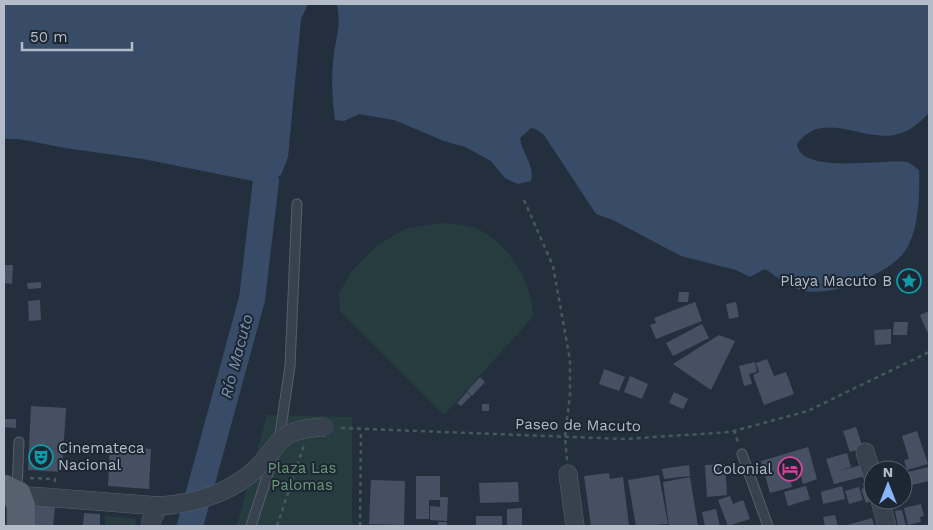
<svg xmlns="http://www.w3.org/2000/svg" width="933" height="530" viewBox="0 0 933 530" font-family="'Work Sans',sans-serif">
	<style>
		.green { fill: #263c3f }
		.water { fill: #394c67 }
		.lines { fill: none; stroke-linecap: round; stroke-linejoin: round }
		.river { stroke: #394c67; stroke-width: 26 }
		.building { fill: #455162 }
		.lane-casing { stroke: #565f6c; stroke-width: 11 }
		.street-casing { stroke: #565f6c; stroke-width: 19 }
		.primary-casing { stroke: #414a57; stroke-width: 29 }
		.path { stroke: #44595c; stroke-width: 2.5; stroke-dasharray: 4 4; stroke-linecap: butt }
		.lane { stroke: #38414e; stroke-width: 9 }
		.street { stroke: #38414e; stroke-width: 18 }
		.primary { stroke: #56606e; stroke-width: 28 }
		.street-bridge-casing { stroke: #565f6c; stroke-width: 19; stroke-linecap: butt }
		.street-bridge { stroke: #38414e; stroke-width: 18 }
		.labels { text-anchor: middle; stroke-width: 4; stroke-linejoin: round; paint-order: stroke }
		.poi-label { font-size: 15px; fill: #b4bcc9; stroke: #1d2633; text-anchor: end }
		.street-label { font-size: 15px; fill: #b4bcc9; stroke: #1d2633 }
		.park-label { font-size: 15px; fill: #6b9a76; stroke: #1d2633 }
		.water-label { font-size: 16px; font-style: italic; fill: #7c92b1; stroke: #1d2633 }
	</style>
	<rect width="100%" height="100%" fill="#242f3e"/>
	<g class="green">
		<path d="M441 223C451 224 466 224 475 228 507 241 533 282 533 317L444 415 340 311 339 293 352 271 377 245 407 228Z"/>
		<path d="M267 415 352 417V526H237Z"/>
		<path d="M105 516 136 519 135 526H105Z"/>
	</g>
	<g class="water">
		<path d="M4 4H308L301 19 288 157 281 175 266 181H253L143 159 65 148 19 139H4Z"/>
		<path d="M337 4H929V113C920 122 911 131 898 134 864 144 823 108 797 144 800 175 885 159 906 162 911 163 915 167 919 170 920 194 919 236 902 255 891 267 875 275 860 281 845 288 822 294 805 291 789 288 778 277 765 269L750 277 736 270 681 256 613 220 596 214 544 135 536 129 531 128 520 138C522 153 535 166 531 181L518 184 505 178 491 161 465 147 444 141 394 120 359 114 344 121 335 120C332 98 331 77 334 54 337 32 341 27 337 4Z"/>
	</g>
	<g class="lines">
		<path class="river" d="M190 526 252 299 266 181"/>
	</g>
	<g class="building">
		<path d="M4 265H13L12 284 4 283Z"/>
		<path d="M41 282V288L28 289 27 283Z"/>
		<path d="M679 292H689L688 302H678Z"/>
		<path d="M40 300 41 320 29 321 28 301Z"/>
		<path d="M695 302 702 321 656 339 650 325 656 323 654 318Z"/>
		<path d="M736 302 739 317 729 319 726 304Z"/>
		<path d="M929 311V331L927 332 920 315Z"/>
		<path d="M894 322H908L907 335H893Z"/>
		<path d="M702 324 709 338 673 356 666 343Z"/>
		<path d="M891 329V344L875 345 874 330Z"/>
		<path d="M719 335 735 341 711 390 673 364Z"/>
		<path d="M767 359 774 376 786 372 794 394 764 405 753 375 759 372 756 363Z"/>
		<path d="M755 362 757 372 749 374 752 384 744 386 739 366Z"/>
		<path d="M604 369 625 377 619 391 599 384Z"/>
		<path d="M630 376 648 384 642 399 624 392Z"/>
		<path d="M480 377 485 382 472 396 467 391Z"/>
		<path d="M467 392 471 396 461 406 457 403Z"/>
		<path d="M674 392 688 399 683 409 669 403Z"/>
		<rect x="482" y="404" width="7" height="7"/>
		<path d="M31 406 66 408 62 472 28 470Z"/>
		<path d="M4 419H16V428L4 427Z"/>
		<path d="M856 427 863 448 850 452 843 431Z"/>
		<path d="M917 431 928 464 907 470 904 460 909 459 902 436Z"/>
		<path d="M110 446 151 449 149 489 108 486Z"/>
		<path d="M808 447 817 479 803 484 801 476 790 479 792 487 770 493 761 461Z"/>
		<path d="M847 453 851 467 838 471 866 464 869 475 834 484 826 459Z"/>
		<path d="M725 464 727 495 707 497 705 465Z"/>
		<path d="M689 465 690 476 664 479 662 469Z"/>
		<path d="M929 467V481L903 487V473Z"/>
		<path d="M609 473 610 479 623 477 629 526H591L584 476Z"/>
		<path d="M659 475 668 524 636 526 628 480Z"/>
		<path d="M416 476H440V497H448L447 521 430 520V506L440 507V500H429V519H416Z"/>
		<path d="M690 477 698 526H669L663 482Z"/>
		<path d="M371 480 405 481 404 525 369 524Z"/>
		<path d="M518 482 519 502 480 503 479 483Z"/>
		<path d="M806 486 810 499 788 506 784 492Z"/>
		<path d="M842 486 845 499 823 504 821 492Z"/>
		<path d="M870 486 873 501 866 503 861 489Z"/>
		<path d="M859 487 863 500 849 504 845 491Z"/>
		<path d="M730 496 733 504 743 500 750 519 728 526 718 500Z"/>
		<path d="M34 504 55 507 53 526H32Z"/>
		<path d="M921 504 924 516 920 517 921 522 908 525 904 508Z"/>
		<path d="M522 508V526H507V509Z"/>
		<path d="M716 509 720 526H705L702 512Z"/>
		<path d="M902 510 906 526H898L895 511Z"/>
		<path d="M84 513 100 514V526H83Z"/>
		<path d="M835 515 838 526H825L823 517Z"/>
		<rect x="476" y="516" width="26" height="10"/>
		<path d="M872 518 874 526H844Z"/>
		<rect x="438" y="522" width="9" height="4"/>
	</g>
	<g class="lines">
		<g class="lane-casing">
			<g id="lane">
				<path d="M279 441 290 366 297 204"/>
				<path d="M742 454 768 526"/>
				<path d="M17 490 19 442"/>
				<path d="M251 526 274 455"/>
			</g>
		</g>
		<g class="street-casing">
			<g id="street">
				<path d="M865 452 873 477"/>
				<path d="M568 474 575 526"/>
				<path d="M17 495 159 506 151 521V526"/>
				<path d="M880 500 887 526"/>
			</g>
		</g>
		<g class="primary-casing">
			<path id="primary" d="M4 489 17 495 21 506V526"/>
		</g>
		<g class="path">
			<path d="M524 200 553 266 570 360V394L565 437 567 460"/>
			<path d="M341 428 624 439 730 432 808 411 929 352"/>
			<path d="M734 430 739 445"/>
			<path d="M30 478 55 479V484"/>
			<path d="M277 526 304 445"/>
			<path d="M360 526 361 430"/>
		</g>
		<use href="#lane" class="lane"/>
		<use href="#street" class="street"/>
		<use href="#primary" class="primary"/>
		<g class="street-bridge-casing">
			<path id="street-bridge" d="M159 506C190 504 224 495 249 475 282 449 271 429 325 427"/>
		</g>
		<use href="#street-bridge" class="street-bridge"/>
	</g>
	<defs>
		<g id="sight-ring" transform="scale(1.25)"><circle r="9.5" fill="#1d2633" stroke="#0f9aa8" stroke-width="1.5"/><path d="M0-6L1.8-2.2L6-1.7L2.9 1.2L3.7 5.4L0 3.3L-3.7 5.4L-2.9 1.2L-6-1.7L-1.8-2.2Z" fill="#0f9aa8"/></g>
		<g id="theatre-ring" transform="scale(1.25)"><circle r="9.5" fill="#1d2633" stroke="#0f9aa8" stroke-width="1.5"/><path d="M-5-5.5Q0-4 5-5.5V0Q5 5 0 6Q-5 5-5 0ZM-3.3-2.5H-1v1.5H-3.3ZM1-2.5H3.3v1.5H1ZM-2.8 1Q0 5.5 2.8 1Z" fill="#0f9aa8"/></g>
		<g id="hotel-ring" transform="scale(1.25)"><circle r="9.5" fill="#1d2633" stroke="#d1479c" stroke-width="1.5"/><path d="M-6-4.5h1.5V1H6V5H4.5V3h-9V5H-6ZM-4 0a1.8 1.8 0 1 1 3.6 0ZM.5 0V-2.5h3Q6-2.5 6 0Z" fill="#d1479c"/></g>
	</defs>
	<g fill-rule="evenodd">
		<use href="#sight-ring" x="909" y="281"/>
		<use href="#theatre-ring" x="41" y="457"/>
		<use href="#hotel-ring" x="790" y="469"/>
	</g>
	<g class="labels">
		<g class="poi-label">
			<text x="892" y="286">Playa Macuto B</text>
			<text x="58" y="453" text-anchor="start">Cinemateca<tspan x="58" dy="17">Nacional</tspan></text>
			<text x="772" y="474">Colonial</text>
		</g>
		<g class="street-label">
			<text transform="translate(578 425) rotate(1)" y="5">Paseo de Macuto</text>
		</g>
		<g class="park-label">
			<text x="302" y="473">Plaza Las<tspan x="302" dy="17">Palomas</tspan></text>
		</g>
		<g class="water-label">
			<text transform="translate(236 356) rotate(-75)" y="6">Río Macuto</text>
		</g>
	</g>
	<rect width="933" height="530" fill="none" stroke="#b4bcc9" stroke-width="10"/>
	<g transform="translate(888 485)"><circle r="24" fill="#1d2633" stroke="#59626f"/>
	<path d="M0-4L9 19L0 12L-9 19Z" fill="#8ab4f8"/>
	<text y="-8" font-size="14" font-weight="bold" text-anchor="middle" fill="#b4bcc9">N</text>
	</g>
	<path d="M22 42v8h110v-8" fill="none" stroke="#b4bcc9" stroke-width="2.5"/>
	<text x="30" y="42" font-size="15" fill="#b4bcc9" stroke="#1d2633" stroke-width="4" paint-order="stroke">50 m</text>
</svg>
